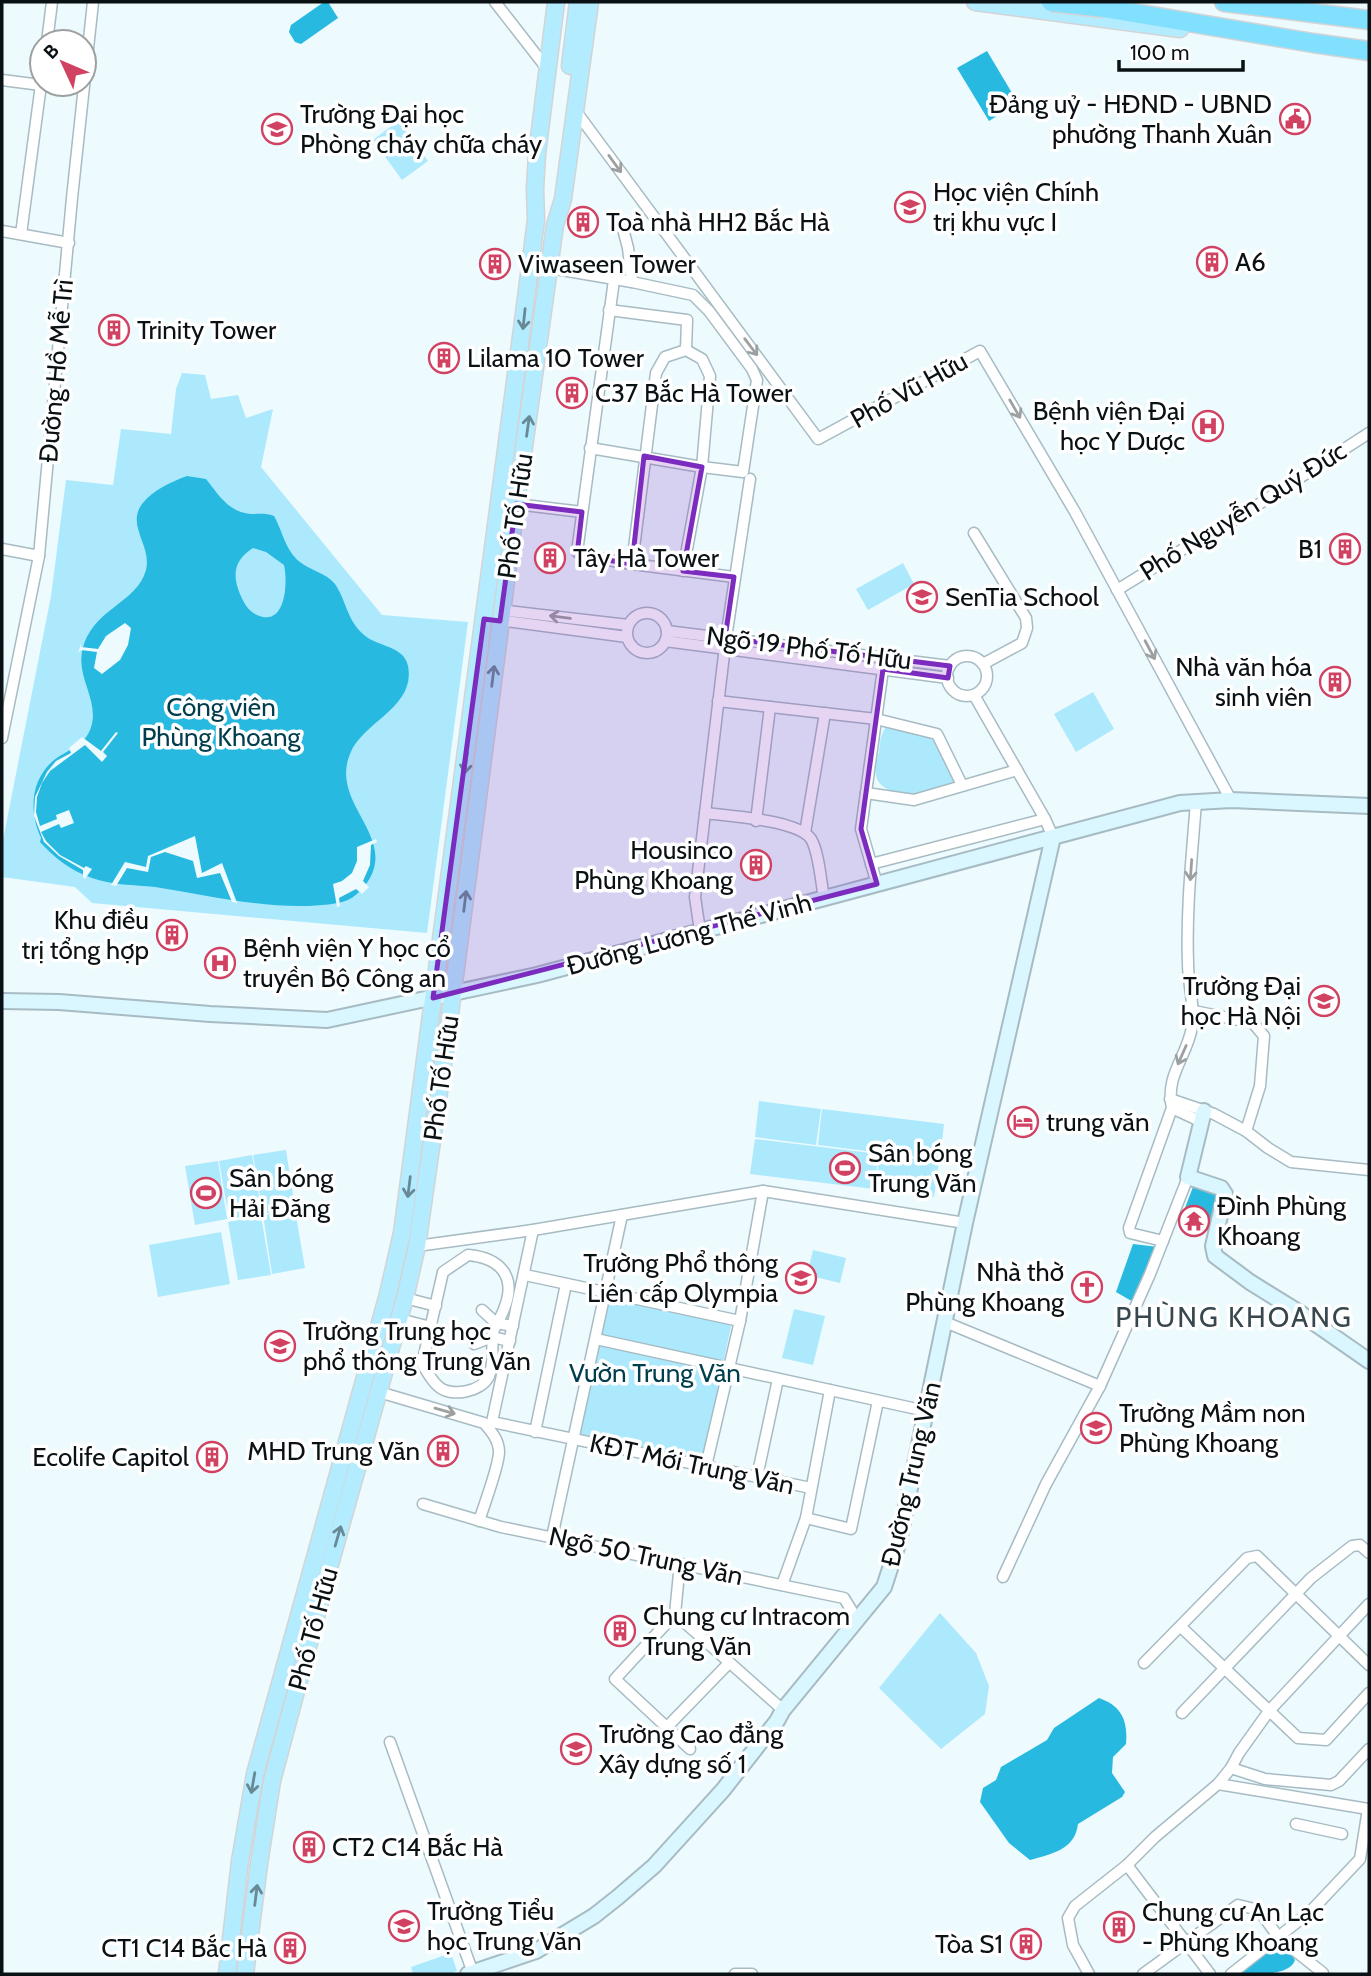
<svg xmlns="http://www.w3.org/2000/svg" width="1371" height="1976" viewBox="0 0 1371 1976" font-family="Cabin,sans-serif">
	<style>
		.green { fill: #ade9fd }
		.water { fill: #27b9e0; fill-rule: evenodd }
		.pier { fill: #edfafe }
		.lines { fill: none; stroke-linecap: round; stroke-linejoin: round }
		.street-casing { stroke: #a7bbc3; stroke-width: 13 }
		.secondary-casing { stroke: #a7bbc3; stroke-width: 18 }
		.primary-casing { stroke: #d3d4d5; stroke-width: 19 }
		.highway-casing { stroke: #d3d4d5; stroke-width: 21 }
		.street { stroke: #fff; stroke-width: 10 }
		.secondary { stroke: #daf6ff; stroke-width: 14 }
		.primary { stroke: #b4ecff; stroke-width: 16 }
		.highway { stroke: #82e0ff; stroke-width: 18 }
		.highway-bridge-casing { stroke: #d3d4d5; stroke-width: 21; stroke-linecap: butt }
		.highway-bridge { stroke: #82e0ff; stroke-width: 18 }
		.oneway { stroke: #9da0a1 }
		.oneway2 { stroke: #688995 }
		.marked { fill: #7b2cbf; fill-opacity: 0.2; stroke: #7b2cbf; stroke-width: 5; stroke-linejoin: round }
		.labels { text-anchor: middle; stroke-width: 7; stroke-linejoin: round; paint-order: stroke }
		.poi-label { font-size: 26px; fill: #0a1114; stroke: #fff; text-anchor: start }
		.street-label { font-size: 26px; fill: #0a1114; stroke: #fff }
		.park-label { font-size: 26px; fill: #003d4d; stroke: #fff }
		.neighbourhood-label { font-size: 28px; letter-spacing: 2px; fill: #36474e; stroke: #fff }
	</style>
	<rect width="100%" height="100%" fill="#edfafe"/>
	<g class="green">
		<path d="M398 121 428 161 402 180 373 140Z"/>
		<path d="M182 373 205 375 211 399 238 395 246 418 273 409 261 467 382 615 468 622 427 933 92 903 75 887 2 877V845L51 596 66 480 113 485 121 429 171 434 176 389Z"/>
		<path d="M903 563 914 584 868 610 856 589Z"/>
		<path d="M1093 692 1114 729 1076 752 1054 714Z"/>
		<path d="M890 722 937 734 956 782C939 794 887 802 877 779 874 771 877 760 879 752 880 740 881 731 890 722Z"/>
		<path d="M759 1101 821 1109 816 1145 755 1137Z"/>
		<path d="M822 1109 944 1124 940 1160 818 1145Z"/>
		<path d="M755 1139 879 1154 874 1189 750 1174Z"/>
		<path d="M286 1150 295 1208 263 1214 253 1155Z"/>
		<path d="M880 1154 939 1162 934 1197 875 1189Z"/>
		<path d="M252 1155 262 1214 229 1219 219 1161Z"/>
		<path d="M218 1161 227 1219 195 1225 185 1166Z"/>
		<path d="M295 1210 305 1268 272 1274 263 1215Z"/>
		<path d="M261 1216 271 1275 238 1280 228 1222Z"/>
		<path d="M221 1232 230 1284 158 1297 149 1245Z"/>
		<path d="M813 1250 846 1258 840 1283 807 1275Z"/>
		<path d="M605 1293 732 1322 704 1452 679 1462 574 1439Z"/>
		<path d="M794 1309 825 1316 813 1365 782 1358Z"/>
		<path d="M940 1613 976 1653 989 1686 985 1714 941 1749 879 1688Z"/>
		<path d="M451 1953 457 1971 449 1974H413L411 1967Z"/>
	</g>
	<g class="water">
		<path d="M324 2H328L338 18 301 44 295 42 289 32 291 25Z"/>
		<path d="M987 51 1018 103 989 121 957 68Z"/>
		<path d="M187 476 206 479C219 495 228 512 251 514 260 514 266 513 274 516 283 532 285 550 300 562 311 571 325 572 335 584 346 600 347 620 363 634 376 647 404 645 408 666 416 708 363 721 350 754 330 802 394 834 370 878 363 890 352 901 338 903 280 913 212 896 155 887 135 885 111 885 92 878 73 872 53 857 40 842L41 838C29 812 30 780 54 760 67 750 83 747 90 730 101 703 77 680 82 652 90 609 137 604 146 570 152 545 126 526 142 504 153 490 171 482 187 476ZM253 548 266 552 284 565C288 582 286 628 257 615 248 611 244 603 240 594 232 575 234 560 253 548Z"/>
		<path d="M1193 1187 1222 1196 1212 1232 1198 1227 1201 1216 1195 1214 1191 1224 1180 1221Z"/>
		<path d="M1133 1244 1158 1247 1135 1303 1116 1292Z"/>
		<path d="M1099 1698C1122 1706 1128 1721 1126 1744L1113 1757 1112 1773 1125 1792 1122 1797 1078 1824C1075 1850 1051 1854 1030 1860L1009 1843 980 1802 983 1788 996 1780 1001 1767 1047 1740 1054 1728Z"/>
		<path d="M1276 1946 1286 1947 1295 1960C1290 1976 1257 1974 1240 1974Z"/>
	</g>
	<g class="pier">
		<path d="M125 623 131 628 128 645 120 660 102 674 94 668 97 652 81 650 78 653 81 644V647L98 649 106 636Z"/>
		<path d="M116 732 118 733 103 752 107 756 102 762 85 745 50 771 42 783 37 797 36 812 40 826 57 819 56 815 69 810 74 823 61 828 59 824 41 832 46 841 60 855 84 868 86 866 92 869 85 879 83 877V870L59 856 44 842 34 816 35 797 47 772 56 761 71 753 69 748 82 737 101 751Z"/>
		<path d="M195 836 202 873 222 863 237 903 232 902 220 873 197 878 193 861 165 852 151 857 148 872 127 868 116 886 111 885 125 862 146 867 148 856Z"/>
		<path d="M376 839 377 842 371 845 370 865 363 881 369 887 362 894 356 889 339 898 340 906 337 907 333 884 342 881 352 873 357 861V847Z"/>
	</g>
	<g class="lines">
		<g class="street-casing">
			<g id="street">
				<path d="M495 2 548 70"/>
				<path d="M47 42 52 2"/>
				<path d="M2 80 41 85"/>
				<path d="M575 110 818 439 980 351 1075 512 1231 800"/>
				<path d="M623 229 628 248 632 282"/>
				<path d="M2 231 69 243"/>
				<path d="M21 234 42 77"/>
				<path d="M550 268 632 282 693 295 709 311 752 369 757 380 743 472 702 467 590 448"/>
				<path d="M614 280 577 552 584 556 632 564 734 577"/>
				<path d="M609 310 687 320 686 350"/>
				<path d="M516 504 582 512"/>
				<path d="M974 533 1026 618 1027 628 1022 643 983 664"/>
				<path d="M2 549 39 556"/>
				<path d="M632 564 656 373 665 357 686 350 702 359 710 376 702 467 683 571"/>
				<path d="M1117 590 1185 548 1211 535 1369 433"/>
				<path d="M500 610 628 625"/>
				<circle cx="647" cy="633" r="20"/>
				<path d="M499 620 627 637"/>
				<path d="M667 631 950 666"/>
				<path d="M665 641 948 678"/>
				<circle cx="967" cy="676" r="20"/>
				<path d="M974 695 1045 819 1053 837"/>
				<path d="M718 701 876 719 937 734 962 785"/>
				<path d="M2 738 39 556 72 198 93 2"/>
				<path d="M866 793 914 800 1017 770"/>
				<path d="M705 813C728 816 798 820 811 839 819 852 821 883 824 898"/>
				<path d="M756 821 770 707"/>
				<path d="M805 833 825 713"/>
				<path d="M871 864 1045 819"/>
				<path d="M877 884 861 829 883 669"/>
				<path d="M700 931 695 897 726 638 750 479"/>
				<path d="M1194 1011 1253 1023 1264 1036 1260 1086 1246 1131"/>
				<path d="M1170 1099 1214 1114 1246 1131 1268 1148 1291 1162 1369 1170"/>
				<path d="M1172 1108 1202 1122"/>
				<path d="M533 1230 492 1422 811 1488"/>
				<path d="M1163 1241 1130 1233 1129 1228 1172 1108C1165 1075 1187 1057 1192 1027 1195 1005 1188 985 1188 963 1186 909 1192 855 1196 802"/>
				<path d="M417 1246 533 1230 763 1191 965 1223"/>
				<path d="M468 1255C501 1258 517 1277 504 1309 501 1318 495 1324 493 1333 491 1347 495 1362 489 1376 482 1392 450 1398 438 1386 431 1380 427 1371 422 1364L443 1272Z"/>
				<path d="M525 1275 740 1321"/>
				<path d="M405 1298 436 1306"/>
				<path d="M482 1310 496 1323 513 1326"/>
				<path d="M399 1319 431 1327"/>
				<path d="M945 1322 1100 1386"/>
				<path d="M596 1339 926 1411"/>
				<path d="M474 1344 492 1337 510 1341"/>
				<path d="M379 1392 484 1423C491 1431 499 1440 499 1452 499 1466 484 1505 479 1521"/>
				<path d="M535 1432 566 1284"/>
				<path d="M706 1466 740 1321 763 1191"/>
				<path d="M757 1477 778 1379"/>
				<path d="M423 1504 501 1527 844 1598 858 1621"/>
				<path d="M806 1518 851 1529 878 1401"/>
				<path d="M552 1537 622 1215"/>
				<path d="M680 1563 675 1614 615 1679 690 1749"/>
				<path d="M1003 1577 1046 1484 1100 1386 1150 1274 1188 1177"/>
				<path d="M782 1585 806 1518 830 1390"/>
				<path d="M675 1614 783 1710"/>
				<path d="M1181 1627 1298 1738 1326 1740 1369 1693"/>
				<path d="M1144 1663 1247 1558 1257 1556 1369 1665"/>
				<path d="M1182 1713 1311 1578 1352 1546 1360 1545 1369 1553"/>
				<path d="M667 1727 729 1663"/>
				<path d="M390 1742 473 1973"/>
				<path d="M1231 1768 1265 1779 1331 1785 1339 1781 1369 1749"/>
				<path d="M1218 1784 1368 1809"/>
				<path d="M1296 1824 1342 1834"/>
				<path d="M1127 1865 1210 1974"/>
				<path d="M735 1974H752"/>
				<path d="M1089 1974 1073 1945 1068 1918 1075 1906 1127 1865 1155 1837 1218 1784 1231 1768 1239 1753 1269 1711 1369 1604"/>
				<path d="M1143 1974 1238 1905 1259 1910 1279 1938 1323 1973"/>
				<path d="M1231 1974 1310 1912 1360 1859 1368 1809"/>
			</g>
		</g>
		<g class="secondary-casing">
			<g id="secondary">
				<path d="M2 1001 59 1002 210 1014 327 1020 537 975 1180 803 1231 800 1369 806"/>
				<path d="M1204 1111 1188 1177 1221 1188 1225 1194 1213 1246 1215 1256 1250 1282 1300 1313 1369 1361"/>
				<path d="M468 1974 536 1951 594 1916 618 1897 654 1866 723 1790 777 1721 783 1710 884 1587 899 1541 965 1223 1053 837"/>
			</g>
		</g>
		<g class="primary-casing">
			<g id="primary">
				<path d="M975 2 1180 29"/>
				<path d="M570 66 578 2"/>
				<path d="M227 1974 240 1861 255 1774 388 1294 402 1233 522 329 536 220 535 189 537 154 556 2"/>
				<path d="M245 1974 259 1864 272 1781 329 1568 405 1298 417 1246 449 1022 516 504 555 225 563 199 590 2"/>
			</g>
		</g>
		<g class="highway-casing">
			<g id="highway">
				<path d="M1224 2 1369 20"/>
				<path d="M1104 8 1313 43 1369 51"/>
			</g>
		</g>
		<use href="#street" class="street"/>
		<use href="#secondary" class="secondary"/>
		<use href="#primary" class="primary"/>
		<use href="#highway" class="highway"/>
		<g class="highway-bridge-casing">
			<path id="highway-bridge" d="M1051 2 1104 8"/>
		</g>
		<use href="#highway-bridge" class="highway-bridge"/>
	</g>
	<defs><path id="oneway-shaft" d="M-6 0H5M1.5-3L5.5 0L1.5 3" fill="none" stroke-width="1.6" stroke-linecap="round" stroke-linejoin="round" transform="scale(1.75)"/></defs>
	<g class="oneway">
		<use href="#oneway-shaft" transform="translate(615 164) rotate(54)"/>
		<use href="#oneway-shaft" transform="translate(751 347) rotate(53)"/>
		<use href="#oneway-shaft" transform="translate(1015 409) rotate(60)"/>
		<use href="#oneway-shaft" transform="translate(560 617) rotate(-173)"/>
		<use href="#oneway-shaft" transform="translate(1150 650) rotate(62)"/>
		<use href="#oneway-shaft" transform="translate(1191 870) rotate(94)"/>
		<use href="#oneway-shaft" transform="translate(1182 1055) rotate(114)"/>
		<use href="#oneway-shaft" transform="translate(445 1411) rotate(16)"/>
	</g>
	<g class="oneway2">
		<use href="#oneway-shaft" transform="translate(524 319) rotate(96)"/>
		<use href="#oneway-shaft" transform="translate(528 426) rotate(-82)"/>
		<use href="#oneway-shaft" transform="translate(493 676) rotate(-83)"/>
		<use href="#oneway-shaft" transform="translate(466 763) rotate(97)"/>
		<use href="#oneway-shaft" transform="translate(465 901) rotate(-83)"/>
		<use href="#oneway-shaft" transform="translate(409 1187) rotate(97)"/>
		<use href="#oneway-shaft" transform="translate(338 1536) rotate(-74)"/>
		<use href="#oneway-shaft" transform="translate(253 1783) rotate(100)"/>
		<use href="#oneway-shaft" transform="translate(256 1895) rotate(-83)"/>
	</g>
	<path class="marked" d="M644 456 702 467 683 571 734 577 725 638 950 666 948 678 883 669 861 829 877 884 433 998 484 619 500 621 516 504 582 512 577 555 632 564Z"/>
	<defs>
		<g id="civic-ring" transform="scale(1.575)"><circle r="9.5" fill="#fff" stroke="#d14262" stroke-width="1.5"/><path d="M-.6-6.5H3V-4.5H.6V-3L4-1V1h2V6H-6V1h2V-1L-.6-3ZM-1.2 2.5V6h2.4V2.5Z" fill="#d14262"/></g>
		<g id="university-ring" transform="scale(1.575)"><circle r="9.5" fill="#fff" stroke="#d14262" stroke-width="1.5"/><path d="M0-5L7-2L0 1L-7-2ZM-4 1L0 2.5L4 1V4Q0 6-4 4Z" fill="#d14262"/></g>
		<g id="building-ring" transform="scale(1.575)"><circle r="9.5" fill="#fff" stroke="#d14262" stroke-width="1.5"/><path d="M-4-6H4V6H1V3H-1V6H-4ZM-2.5-4.3h1.7v1.8h-1.7ZM.8-4.3h1.7v1.8H.8ZM-2.5-1h1.7V.8h-1.7ZM.8-1h1.7V.8H.8Z" fill="#d14262"/></g>
		<g id="hospital-ring" transform="scale(1.575)"><circle r="9.5" fill="#fff" stroke="#d14262" stroke-width="1.5"/><path d="M-5-5h3v3.5h4V-5h3V5h-3V1.5h-4V5h-3Z" fill="#d14262"/></g>
		<g id="school-ring" transform="scale(1.575)"><circle r="9.5" fill="#fff" stroke="#d14262" stroke-width="1.5"/><path d="M0-5L7-2L0 1L-7-2ZM-4 1L0 2.5L4 1V4Q0 6-4 4Z" fill="#d14262"/></g>
		<g id="hotel-ring" transform="scale(1.575)"><circle r="9.5" fill="#fff" stroke="#d14262" stroke-width="1.5"/><path d="M-6-4.5h1.5V1H6V5H4.5V3h-9V5H-6ZM-4 0a1.8 1.8 0 1 1 3.6 0ZM.5 0V-2.5h3Q6-2.5 6 0Z" fill="#d14262"/></g>
		<g id="stadium-ring" transform="scale(1.575)"><circle r="9.5" fill="#fff" stroke="#d14262" stroke-width="1.5"/><path d="M0-5a6.5 5 0 1 0 0 10a6.5 5 0 1 0 0-10ZM-3.5-1.8h7v3.6h-7Z" fill="#d14262"/></g>
		<g id="temple-ring" transform="scale(1.575)"><circle r="9.5" fill="#fff" stroke="#d14262" stroke-width="1.5"/><path d="M0-6L5-2H3V0L6.5 2.5H4V6H1.5V3h-3V6H-4V2.5H-6.5L-3 0V-2H-5Z" fill="#d14262"/></g>
		<g id="church-ring" transform="scale(1.575)"><circle r="9.5" fill="#fff" stroke="#d14262" stroke-width="1.5"/><path d="M-1.2-6h2.4v3.5h3.3v2.4h-3.3V6h-2.4V-.1h-3.3v-2.4h3.3Z" fill="#d14262"/></g>
	</defs>
	<g fill-rule="evenodd">
		<use href="#civic-ring" x="1295" y="119"/>
		<use href="#university-ring" x="277" y="129"/>
		<use href="#university-ring" x="910" y="207"/>
		<use href="#building-ring" x="583" y="222"/>
		<use href="#building-ring" x="1212" y="262"/>
		<use href="#building-ring" x="495" y="264"/>
		<use href="#building-ring" x="114" y="330"/>
		<use href="#building-ring" x="444" y="358"/>
		<use href="#building-ring" x="572" y="393"/>
		<use href="#hospital-ring" x="1208" y="426"/>
		<use href="#building-ring" x="1345" y="549"/>
		<use href="#building-ring" x="550" y="558"/>
		<use href="#school-ring" x="922" y="597"/>
		<use href="#building-ring" x="1335" y="682"/>
		<use href="#building-ring" x="756" y="865"/>
		<use href="#building-ring" x="172" y="935"/>
		<use href="#hospital-ring" x="220" y="963"/>
		<use href="#university-ring" x="1324" y="1001"/>
		<use href="#hotel-ring" x="1023" y="1122"/>
		<use href="#stadium-ring" x="845" y="1168"/>
		<use href="#stadium-ring" x="206" y="1193"/>
		<use href="#temple-ring" x="1194" y="1221"/>
		<use href="#school-ring" x="801" y="1278"/>
		<use href="#church-ring" x="1087" y="1287"/>
		<use href="#school-ring" x="280" y="1346"/>
		<use href="#school-ring" x="1096" y="1428"/>
		<use href="#building-ring" x="443" y="1451"/>
		<use href="#building-ring" x="212" y="1457"/>
		<use href="#building-ring" x="620" y="1631"/>
		<use href="#university-ring" x="576" y="1749"/>
		<use href="#building-ring" x="309" y="1847"/>
		<use href="#school-ring" x="404" y="1926"/>
		<use href="#building-ring" x="1119" y="1927"/>
		<use href="#building-ring" x="1026" y="1944"/>
		<use href="#building-ring" x="290" y="1948"/>
	</g>
	<g class="labels">
		<g class="poi-label">
			<text x="1272" y="113" text-anchor="end">Đảng uỷ - HĐND - UBND<tspan x="1272" dy="30">phường Thanh Xuân</tspan></text>
			<text x="300" y="123">Trường Đại học<tspan x="300" dy="30">Phòng cháy chữa cháy</tspan></text>
			<text x="933" y="201">Học viện Chính<tspan x="933" dy="30">trị khu vực I</tspan></text>
			<text x="606" y="231">Toà nhà HH2 Bắc Hà</text>
			<text x="1235" y="271">A6</text>
			<text x="518" y="273">Viwaseen Tower</text>
			<text x="137" y="339">Trinity Tower</text>
			<text x="467" y="367">Lilama 10 Tower</text>
			<text x="595" y="402">C37 Bắc Hà Tower</text>
			<text x="1185" y="420" text-anchor="end">Bệnh viện Đại<tspan x="1185" dy="30">học Y Dược</tspan></text>
			<text x="1322" y="558" text-anchor="end">B1</text>
			<text x="573" y="567">Tây Hà Tower</text>
			<text x="945" y="606">SenTia School</text>
			<text x="1312" y="676" text-anchor="end">Nhà văn hóa<tspan x="1312" dy="30">sinh viên</tspan></text>
			<text x="733" y="859" text-anchor="end">Housinco<tspan x="733" dy="30">Phùng Khoang</tspan></text>
			<text x="149" y="929" text-anchor="end">Khu điều<tspan x="149" dy="30">trị tổng hợp</tspan></text>
			<text x="243" y="957">Bệnh viện Y học cổ<tspan x="243" dy="30">truyền Bộ Công an</tspan></text>
			<text x="1301" y="995" text-anchor="end">Trường Đại<tspan x="1301" dy="30">học Hà Nội</tspan></text>
			<text x="1046" y="1131">trung văn</text>
			<text x="868" y="1162">Sân bóng<tspan x="868" dy="30">Trung Văn</tspan></text>
			<text x="229" y="1187">Sân bóng<tspan x="229" dy="30">Hải Đăng</tspan></text>
			<text x="1217" y="1215">Đình Phùng<tspan x="1217" dy="30">Khoang</tspan></text>
			<text x="778" y="1272" text-anchor="end">Trường Phổ thông<tspan x="778" dy="30">Liên cấp Olympia</tspan></text>
			<text x="1064" y="1281" text-anchor="end">Nhà thờ<tspan x="1064" dy="30">Phùng Khoang</tspan></text>
			<text x="303" y="1340">Trường Trung học<tspan x="303" dy="30">phổ thông Trung Văn</tspan></text>
			<text x="1119" y="1422">Trường Mầm non<tspan x="1119" dy="30">Phùng Khoang</tspan></text>
			<text x="420" y="1460" text-anchor="end">MHD Trung Văn</text>
			<text x="189" y="1466" text-anchor="end">Ecolife Capitol</text>
			<text x="643" y="1625">Chung cư Intracom<tspan x="643" dy="30">Trung Văn</tspan></text>
			<text x="599" y="1743">Trường Cao đẳng<tspan x="599" dy="30">Xây dựng số 1</tspan></text>
			<text x="332" y="1856">CT2 C14 Bắc Hà</text>
			<text x="427" y="1920">Trường Tiểu<tspan x="427" dy="30">học Trung Văn</tspan></text>
			<text x="1142" y="1921">Chung cư An Lạc<tspan x="1142" dy="30">- Phùng Khoang</tspan></text>
			<text x="1003" y="1953" text-anchor="end">Tòa S1</text>
			<text x="267" y="1957" text-anchor="end">CT1 C14 Bắc Hà</text>
		</g>
		<g class="street-label">
			<text transform="translate(56 371) rotate(-85)" y="9">Đường Hồ Mễ Trì</text>
			<text transform="translate(909 390) rotate(-29)" y="9">Phố Vũ Hữu</text>
			<text transform="translate(1243 511) rotate(-32)" y="9">Phố Nguyễn Quý Đức</text>
			<text transform="translate(515 516) rotate(-82)" y="9">Phố Tố Hữu</text>
			<text transform="translate(809 648) rotate(7)" y="9">Ngõ 19 Phố Tố Hữu</text>
			<text transform="translate(689 934) rotate(-15)" y="9">Đường Lương Thế Vinh</text>
			<text transform="translate(441 1078) rotate(-82)" y="9">Phố Tố Hữu</text>
			<text transform="translate(692 1464) rotate(12)" y="9">KĐT Mới Trung Văn</text>
			<text transform="translate(911 1474) rotate(-77)" y="9">Đường Trung Văn</text>
			<text transform="translate(646 1556) rotate(12)" y="9">Ngõ 50 Trung Văn</text>
			<text transform="translate(313 1629) rotate(-75)" y="9">Phố Tố Hữu</text>
		</g>
		<g class="park-label">
			<text x="221" y="716">Công viên<tspan x="221" dy="30">Phùng Khoang</tspan></text>
			<text x="655" y="1382">Vườn Trung Văn</text>
		</g>
		<g class="neighbourhood-label">
			<text x="1234" y="1327">PHÙNG KHOANG</text>
		</g>
	</g>
	<rect width="1371" height="1976" fill="none" stroke="#0a1114" stroke-width="7"/>
	<g transform="translate(63 63) rotate(314)"><circle r="33" fill="#ffffff" stroke="#9da0a1" stroke-width="2"/>
	<path d="M0-5L12 26L0 18L-12 26Z" fill="#d14262"/>
	<text y="-10" font-size="19" font-weight="bold" text-anchor="middle" fill="#0a1114">B</text>
	</g>
	<path d="M1119 60v10h124v-10" fill="none" stroke="#0a1114" stroke-width="3.5"/>
	<text x="1130" y="60" font-size="21" fill="#0a1114" stroke="#ffffff" stroke-width="5" paint-order="stroke">100 m</text>
</svg>
